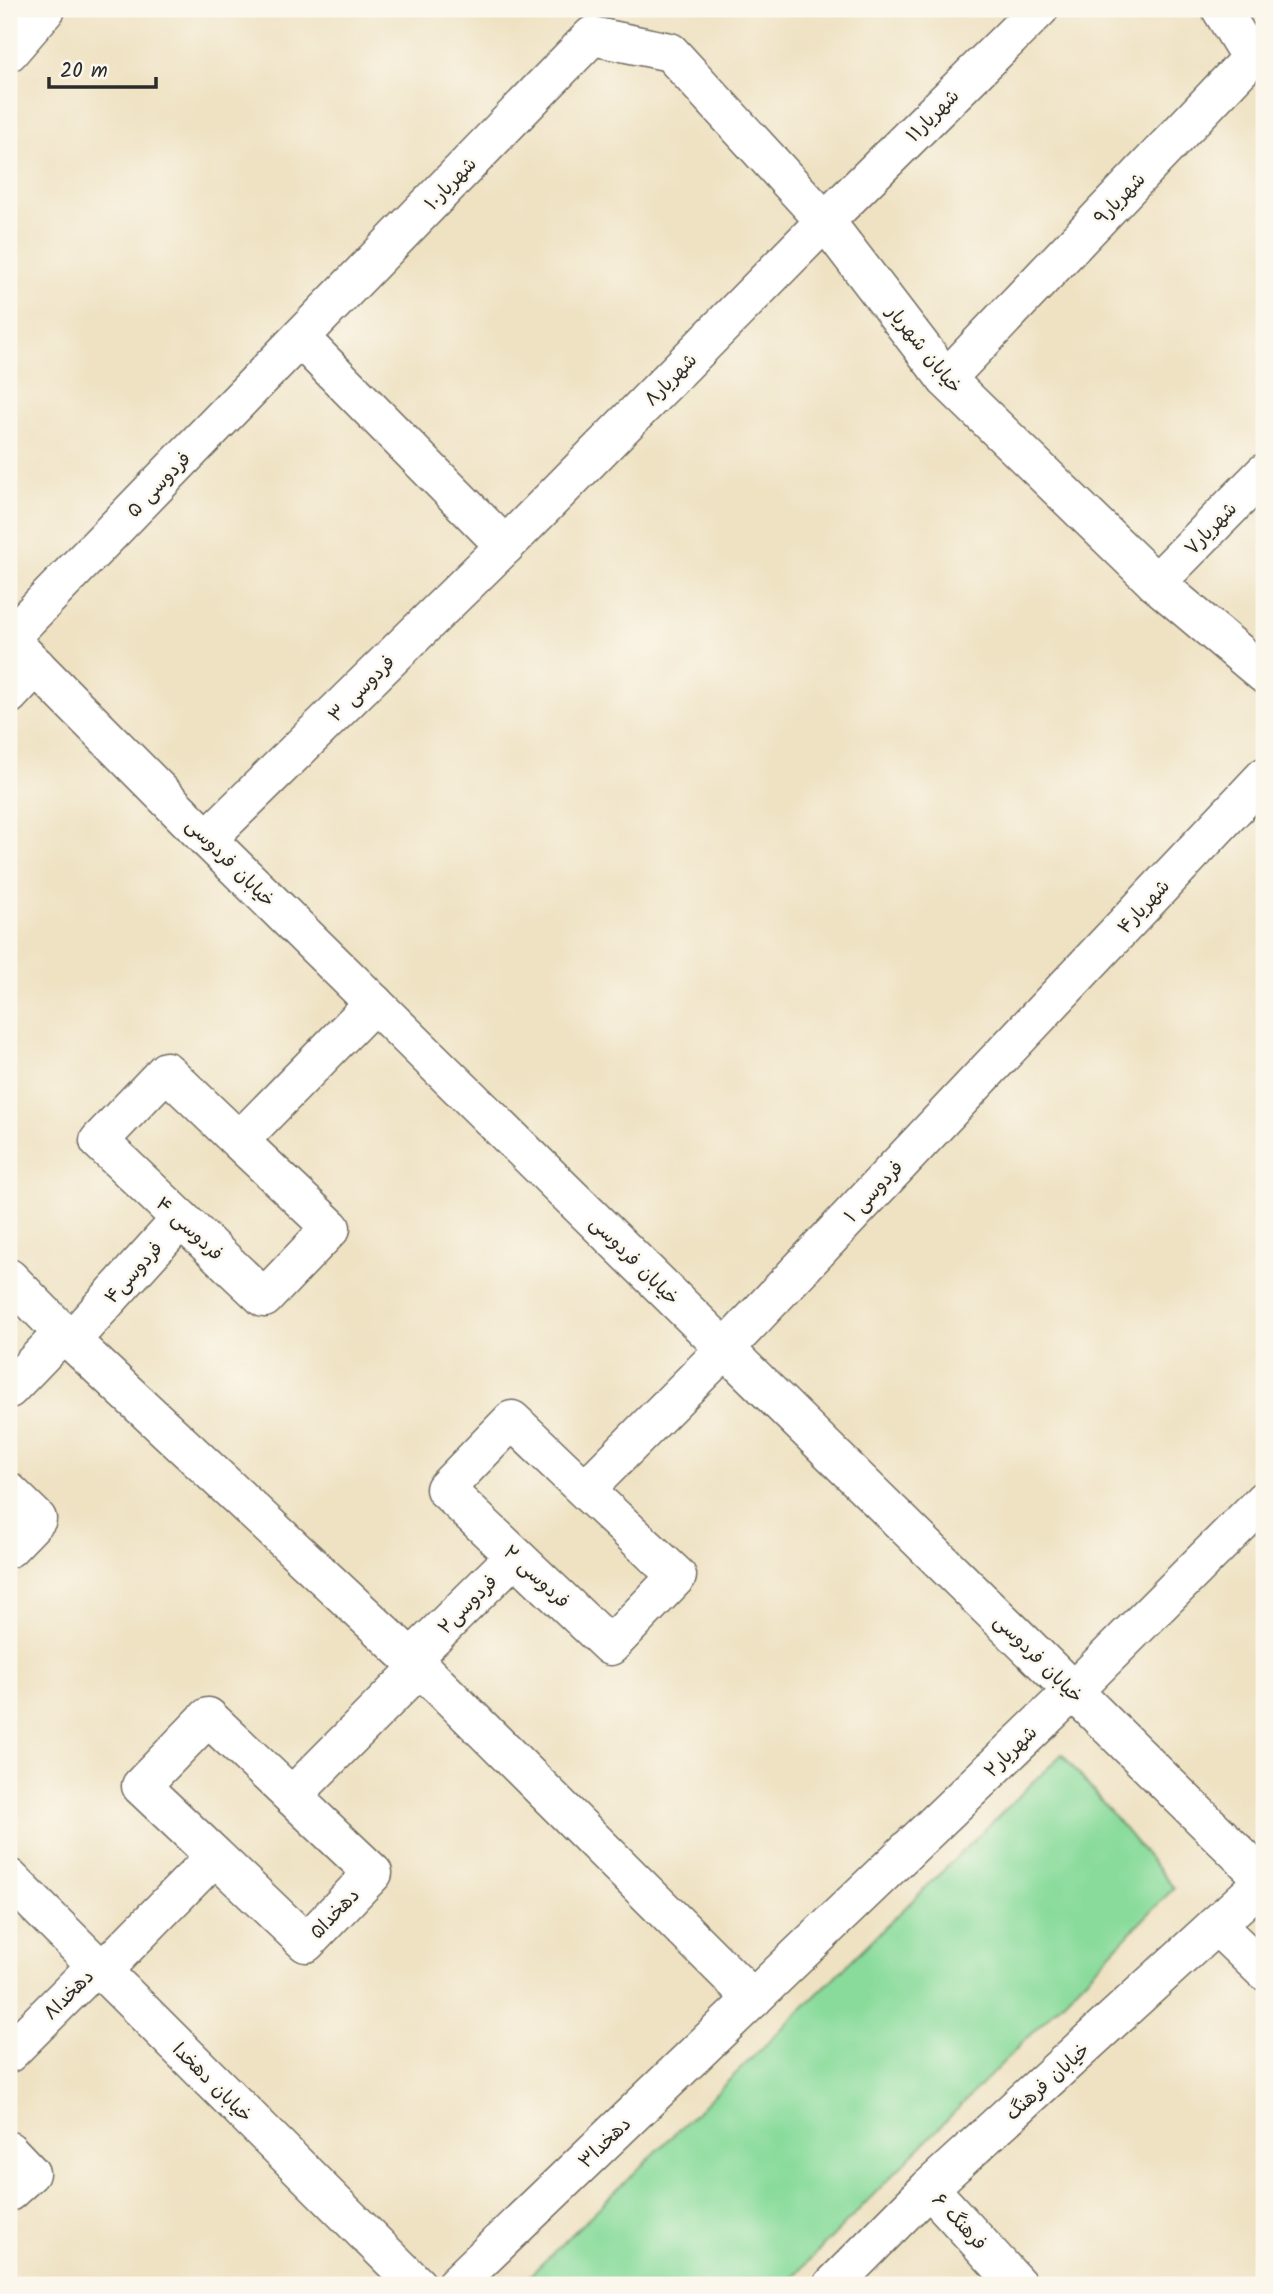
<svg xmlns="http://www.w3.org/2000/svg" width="1273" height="2294" viewBox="0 0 1273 2294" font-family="Kalam,'Playpen Sans Arabic',sans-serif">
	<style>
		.green { fill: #89db9b; stroke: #5a8363; stroke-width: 2 }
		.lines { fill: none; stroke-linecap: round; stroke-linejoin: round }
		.minor-casing { stroke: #706b60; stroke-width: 41 }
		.minor { stroke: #fff; stroke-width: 38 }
		.labels { text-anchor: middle; stroke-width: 5; stroke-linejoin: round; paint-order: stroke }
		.street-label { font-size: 19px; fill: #2b2b2b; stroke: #fbf7ec }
	</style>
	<rect width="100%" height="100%" fill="#fbf7ec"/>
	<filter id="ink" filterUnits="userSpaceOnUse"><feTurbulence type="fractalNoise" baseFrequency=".0143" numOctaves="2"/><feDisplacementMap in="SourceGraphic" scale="14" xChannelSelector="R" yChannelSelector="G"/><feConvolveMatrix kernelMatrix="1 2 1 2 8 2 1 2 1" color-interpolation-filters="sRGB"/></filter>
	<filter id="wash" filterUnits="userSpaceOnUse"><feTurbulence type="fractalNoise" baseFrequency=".00686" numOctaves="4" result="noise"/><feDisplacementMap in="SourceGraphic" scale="28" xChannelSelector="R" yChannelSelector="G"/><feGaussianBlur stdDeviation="1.57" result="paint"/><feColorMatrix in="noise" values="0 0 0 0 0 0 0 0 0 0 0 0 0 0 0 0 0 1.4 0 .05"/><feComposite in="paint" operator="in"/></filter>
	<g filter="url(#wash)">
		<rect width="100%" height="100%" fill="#efe2c3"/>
		<path class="green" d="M1062 1754 1174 1888 785 2285H520Z"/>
	</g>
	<g filter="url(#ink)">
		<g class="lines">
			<g class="minor-casing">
				<g id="minor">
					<path d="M9 52 46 9"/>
					<path d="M300 338 505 546"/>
					<path d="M946 379 1251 58 1221 9"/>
					<path d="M1156 583 1264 473"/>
					<path d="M9 638 592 36 670 52 825 221 946 379 1156 583 1264 674"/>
					<path d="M9 639 207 839 1264 1879"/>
					<path d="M9 695 36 666"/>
					<path d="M207 839 514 537 825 221 1039 9"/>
					<path d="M239 1141 166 1071 99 1141 264 1298 331 1228 239 1141 374 1003"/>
					<path d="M9 1278 63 1333 420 1667 753 1999"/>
					<path d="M85 1325 181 1219"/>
					<path d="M9 1389 63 1333"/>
					<path d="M585 1490 512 1420 445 1489 610 1646 677 1576 585 1490 725 1349 1264 777"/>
					<path d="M9 1492 37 1519 9 1548"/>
					<path d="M419 1651 515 1556"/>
					<path d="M292 1796 420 1667"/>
					<path d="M9 1878 417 2285"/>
					<path d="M1216 1925 1264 1971"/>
					<path d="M102 1971 215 1856 306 1943 373 1873 208 1717 141 1786 215 1856"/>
					<path d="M9 2053 97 1965"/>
					<path d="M9 2151 30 2173 9 2192"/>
					<path d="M929 2188 1018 2285"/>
					<path d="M455 2285 1073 1691 1264 1500"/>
					<path d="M833 2285 929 2188 1264 1881"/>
				</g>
			</g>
			<use href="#minor" class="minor"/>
		</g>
	</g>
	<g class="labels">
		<g class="street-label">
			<text transform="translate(932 115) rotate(-45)" y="7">شهریار۱۱</text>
			<text transform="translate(450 183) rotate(-46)" y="7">شهریار۱۰</text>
			<text transform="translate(1119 198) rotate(-46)" y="7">شهریار۹</text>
			<text transform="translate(925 349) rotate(51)" y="7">خیابان شهریار</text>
			<text transform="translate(670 379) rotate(-45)" y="7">شهریار۸</text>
			<text transform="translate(158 484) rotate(-46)" y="7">فردوسی ۵</text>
			<text transform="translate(1210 528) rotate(-46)" y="7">شهریار۷</text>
			<text transform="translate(361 688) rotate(-45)" y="7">فردوسی ۳</text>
			<text transform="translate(231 862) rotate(45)" y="7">خیابان فردوسی</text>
			<text transform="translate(1143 906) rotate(-47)" y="7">شهریار۴</text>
			<text transform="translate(873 1191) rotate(-47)" y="7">فردوسی ۱</text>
			<text transform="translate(190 1228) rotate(43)" y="7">فردوسی ۴</text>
			<text transform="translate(635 1260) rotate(45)" y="7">خیابان فردوسی</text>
			<text transform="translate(133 1272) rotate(-48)" y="7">فردوسی۴</text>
			<text transform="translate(537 1576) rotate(43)" y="7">فردوسی ۲</text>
			<text transform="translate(467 1604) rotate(-45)" y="7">فردوسی۲</text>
			<text transform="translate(1039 1658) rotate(45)" y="7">خیابان فردوسی</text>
			<text transform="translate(1010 1751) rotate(-44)" y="7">شهریار۲</text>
			<text transform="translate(334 1913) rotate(-46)" y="7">دهخدا۵</text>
			<text transform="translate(68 1994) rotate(-45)" y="7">دهخدا۸</text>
			<text transform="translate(1047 2081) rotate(-42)" y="7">خیابان فرهنگ</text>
			<text transform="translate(213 2082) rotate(45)" y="7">خیابان دهخدا</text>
			<text transform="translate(604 2142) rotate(-44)" y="7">دهخدا۳</text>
			<text transform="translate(960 2221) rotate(47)" y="7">فرهنگ ۶</text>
		</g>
	</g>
	<rect width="1273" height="2294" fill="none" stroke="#fbf7ec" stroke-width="35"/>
	<path d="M49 77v10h107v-10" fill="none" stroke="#2b2b2b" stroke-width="3.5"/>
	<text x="60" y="77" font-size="21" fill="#2b2b2b" stroke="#fbf7ec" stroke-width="5" paint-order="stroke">20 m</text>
</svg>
